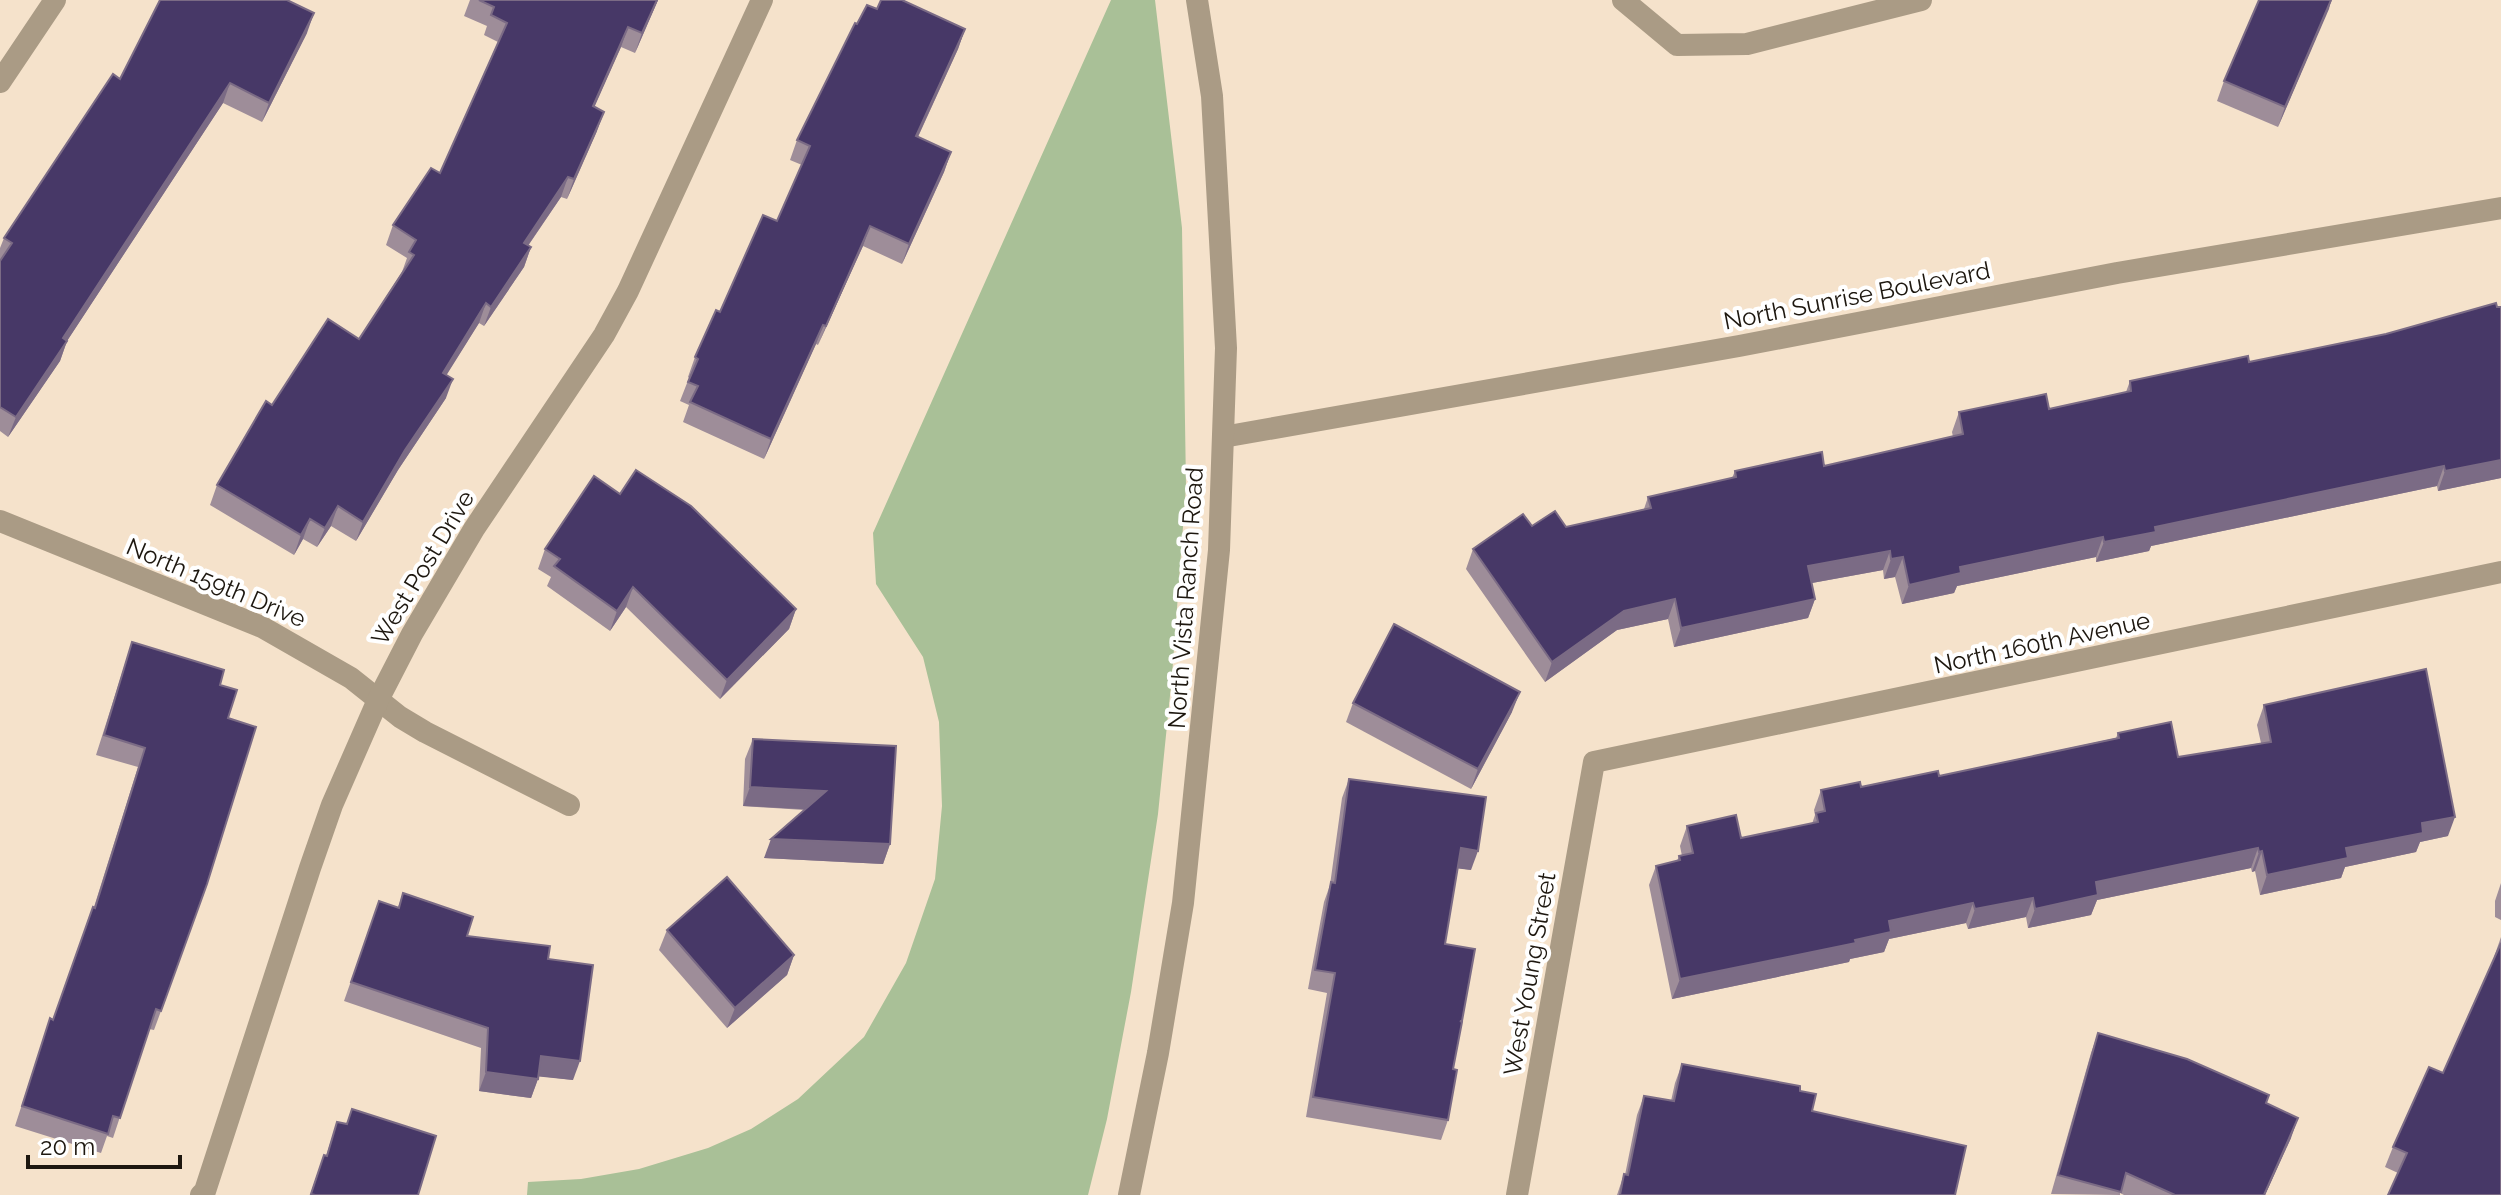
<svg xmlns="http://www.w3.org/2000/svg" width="2501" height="1195" viewBox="0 0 2501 1195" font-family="Raleway,sans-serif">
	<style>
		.green { fill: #a9c097 }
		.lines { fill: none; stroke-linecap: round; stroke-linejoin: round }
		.service { stroke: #aa9b85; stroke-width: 22 }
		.minor { stroke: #aa9b85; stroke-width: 22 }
		.tertiary { stroke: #aa9b85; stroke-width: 22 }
		.wall { fill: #9e8d99 }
		.shaded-wall { fill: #7b6b85 }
		.building { fill: #473867; stroke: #7b6b85; stroke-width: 2 }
		.labels { text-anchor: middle; stroke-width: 8; stroke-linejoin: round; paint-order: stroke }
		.street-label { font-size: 24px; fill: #1d170f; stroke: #fff }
	</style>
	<rect width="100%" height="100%" fill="#f5e2cb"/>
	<path class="green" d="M1111 0H1155L1182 228 1186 486 1172 676 1158 814 1131 992 1107 1119 1088 1195H527L528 1182 581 1179 639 1169 708 1148 751 1129 798 1099 864 1037 906 963 935 879 942 806 939 722 923 657 876 584 873 533Z"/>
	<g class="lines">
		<path class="service" d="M1623 0 1677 45 1747 44 1921 0"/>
		<g class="minor">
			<path d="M0 82 55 0"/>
			<path d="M0 521 262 627 351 678 400 717 425 732 569 805"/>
			<path d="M201 1195 205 1191 310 868 332 805 378 700 412 634 474 529 604 335 628 291 762 0"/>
			<path d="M1517 1195 1594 762 2501 572"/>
		</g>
		<g class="tertiary">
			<path d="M1223 437 1739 346 2117 273 2501 208"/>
			<path d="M1129 1195 1158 1053 1183 903 1219 550 1226 348 1212 96 1197 0"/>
		</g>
	</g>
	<g class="wall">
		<path d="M470 0H658L635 53 621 47 594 107 597 131 567 199 561 197 528 246 531 247 524 267 484 326 479 323 446 375V398L398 470 356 541 331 526 317 547 303 539 294 555 210 505 217 485 272 405 359 339 402 272 407 258 386 245 393 225 440 173 498 42 484 35 487 26 464 16Z"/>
		<path d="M2332 0 2278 127 2217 101 2224 81Z"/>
		<path d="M877 9 965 29 958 49 918 137 951 152 944 172 902 264 863 246 818 345 816 344 764 459 683 422 689 405 680 401 689 378 688 377 695 357 720 312 777 221 802 165 790 160 797 140 857 24Z"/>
		<path d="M307 33 262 122 223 103 67 341 60 361 8 437 0 431V248L4 238 120 79Z"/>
		<path d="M2249 362 2501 478 2438 491 2437 486 2151 546 2149 551 2096 562V557L1957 586 1954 593 1902 604 1895 577 1884 579 1883 570 1812 583 1815 599 1808 618 1674 647 1668 619 1617 630 1545 682 1466 569 1473 549 1532 526 1566 527 1644 509 1648 497 1732 478 1735 471 1824 466 1953 437 1952 432 1959 412 2049 409 2126 392 2130 381Z"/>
		<path d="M545 549 796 609 789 629 720 699 626 607 610 631 547 586 551 577 538 569Z"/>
		<path d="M132 642 220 685 228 718 161 1011 154 1030 149 1029 113 1138 107 1136 101 1153 15 1126 50 1018 53 1020 94 907 138 767 96 755Z"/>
		<path d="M1353 703 1512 712 1471 789 1346 722Z"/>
		<path d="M2264 705 2448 836 2420 842 2416 852 2345 867 2341 878 2260 895 2255 871 2252 872 2251 868 2097 900 2091 915 2028 928 2026 917 1968 929 1966 923 1889 939 1884 952 1850 959 1849 962 1672 999 1649 885 1656 866 1677 861 1679 856H1682L1680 846 1687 826 1741 838 1812 824 1815 815 1814 810 1821 790 1861 787 1939 776 2116 738 2118 733 2178 757 2261 743 2257 725Z"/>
		<path d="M753 739 890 844 883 864 764 858 804 810 743 806 745 759Z"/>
		<path d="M1349 779 1471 870 1458 868 1445 944 1453 1069 1448 1120 1441 1140 1306 1117 1327 993 1308 989 1324 902 1330 885 1342 798Z"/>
		<path d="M2501 883V920L2495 917V901Z"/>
		<path d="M403 893 467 936 548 959 573 1080 539 1076 531 1098 479 1091 481 1048 344 1001 379 901 398 907Z"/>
		<path d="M667 930 794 955 787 975 727 1028 659 950Z"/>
		<path d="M2501 937V1195L2398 1173 2385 1167 2393 1147 2443 1073 2495 957H2494Z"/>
		<path d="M2098 1033 2266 1103 2291 1138 2265 1195H2124L2120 1193V1195L2051 1194 2091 1053Z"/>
		<path d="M1682 1064 1800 1091 1812 1111 1955 1195H1617L1624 1174 1625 1175 1637 1115 1644 1096 1671 1101 1675 1083Z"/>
		<path d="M337 1122 418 1195H310L324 1155 326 1156Z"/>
	</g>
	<g class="shaded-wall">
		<path d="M657 0H658L635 53 642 33Z"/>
		<path d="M2331 0 2329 9 2278 127 2285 107Z"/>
		<path d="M314 13 307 33 262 122 269 103Z"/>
		<path d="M628 27 621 47 586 126 593 106Z"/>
		<path d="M965 29 958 49 909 156 916 136Z"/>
		<path d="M230 83 223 103 67 341 60 361 8 437 16 417 63 338Z"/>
		<path d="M604 112 597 131 567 199 574 179Z"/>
		<path d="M951 152 944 172 902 264 909 244Z"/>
		<path d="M568 177 561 197 516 263 524 243Z"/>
		<path d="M870 226 863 246 818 345 826 326Z"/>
		<path d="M531 247 524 267 484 326 491 307Z"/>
		<path d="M486 303 479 323 436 392 443 373Z"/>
		<path d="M823 325 816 344 764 459 771 439Z"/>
		<path d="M453 379 446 398 398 470 356 541 363 522 405 450Z"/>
		<path d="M2501 460V478L2438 491 2445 471Z"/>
		<path d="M2444 466 2437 486 2151 546 2149 551 2096 562 2104 542 2155 527Z"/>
		<path d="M338 506 331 526 317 547 325 528Z"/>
		<path d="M310 519 303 539 294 555 301 535Z"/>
		<path d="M2103 537 2096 557 1957 586 1954 593 1902 604 1909 585 1960 567Z"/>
		<path d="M1890 551 1883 570 1801 585 1808 566Z"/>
		<path d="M1903 557 1895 577 1884 579 1891 559Z"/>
		<path d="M633 587 626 607 610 631 617 611Z"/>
		<path d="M1675 599 1668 619 1617 630 1545 682 1552 662 1624 611Z"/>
		<path d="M1815 599 1808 618 1674 647 1681 628Z"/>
		<path d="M796 609 789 629 720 699 727 680Z"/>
		<path d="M1520 692 1512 712 1471 789 1478 769Z"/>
		<path d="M750 787 826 791 819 810 743 806Z"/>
		<path d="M2455 817 2448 836 2420 842 2416 852 2345 867 2341 878 2260 895 2267 875 2422 823Z"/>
		<path d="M771 839 890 844 883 864 764 858Z"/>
		<path d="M1461 848 1478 851 1471 870 1454 868Z"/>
		<path d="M2258 848 2251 868 2097 900 2091 915 2028 928 2035 909 2096 882Z"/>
		<path d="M2262 851 2255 871 2252 872 2259 852Z"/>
		<path d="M2033 898 2026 917 1968 929 1975 909Z"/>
		<path d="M1973 903 1966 923 1889 939 1884 952 1850 959 1849 962 1672 999 1680 979 1855 940 1889 921Z"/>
		<path d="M794 955 787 975 727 1028 735 1008Z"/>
		<path d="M541 1056 580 1061 573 1080 534 1076Z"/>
		<path d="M486 1072 538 1079 531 1098 479 1091Z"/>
		<path d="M2298 1118 2291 1138 2265 1195H2264Z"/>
	</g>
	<g class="building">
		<path d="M160 0H287L314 13 269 103 230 83 63 338 67 341 16 417 0 407V261L12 243 4 238 113 74 120 79Z"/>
		<path d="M479 0H657L642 33 628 27 593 106 604 112 574 179 568 177 524 243 531 247 491 307 486 303 443 373 453 379 405 450 363 522 338 506 325 528 310 519 301 535 217 485 266 401 272 405 328 319 359 339 414 255 409 252 416 240 393 225 431 168 440 173 507 23 491 15 494 7Z"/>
		<path d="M881 0H902L965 29 916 136 951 152 909 244 870 226 826 326 823 325 771 439 690 402 698 386 688 382 698 359 695 357 716 310 720 312 763 215 777 221 810 146 797 140 855 23 857 24 867 5 877 9Z"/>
		<path d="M2259 0H2331L2285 107 2224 81Z"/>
		<path d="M2496 303 2497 307H2501V460L2445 471 2444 466 2155 527 2156 532 2104 542 2103 537 1960 567 1961 573 1909 585 1903 557 1891 559 1890 551 1808 566 1815 599 1681 628 1675 599 1624 611 1552 662 1473 549 1523 514 1532 526 1555 511 1566 527 1651 508 1648 497 1736 477 1735 471 1822 452 1824 466 1963 434 1959 412 2046 394 2049 409 2131 391 2130 381 2248 356 2249 362 2386 334Z"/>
		<path d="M636 470 691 506 796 609 727 680 633 587 617 611 554 566 560 559 545 549 594 476 620 494Z"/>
		<path d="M1394 624 1520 692 1478 769 1353 703Z"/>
		<path d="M132 642 224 670 220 685 237 690 228 718 256 727 207 884 161 1011 156 1009 120 1118 113 1116 108 1134 22 1106 50 1018 53 1020 93 907 95 908 145 748 104 735Z"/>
		<path d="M2426 669 2455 817 2422 823 2423 833 2346 848 2348 858 2267 875 2262 851 2259 852 2258 848 2096 882 2098 895 2035 909 2033 898 1975 909 1973 903 1889 921 1891 932 1855 940 1856 943 1680 979 1656 866 1680 860 1679 856 1693 853 1687 826 1736 815 1741 838 1818 822 1816 813 1825 811 1821 790 1860 782 1861 787 1938 771 1939 776 2119 738 2118 733 2171 722 2178 757 2271 742 2264 705Z"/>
		<path d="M753 739 896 746 890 844 771 839 826 791 750 787Z"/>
		<path d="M1349 779 1486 797 1478 851 1461 848 1445 944 1475 949 1462 1021H1460L1462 1022 1453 1069 1457 1070 1448 1120 1313 1097 1335 973 1315 970 1331 882 1335 883Z"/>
		<path d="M727 877 794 955 735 1008 667 930Z"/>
		<path d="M403 893 473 917 467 936 550 946 548 959 593 965 580 1061 541 1056 538 1079 486 1072 488 1028 351 982 379 901 399 908Z"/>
		<path d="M2501 943V1195H2388L2407 1153 2393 1147 2429 1067 2443 1073Z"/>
		<path d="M2098 1033 2187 1059 2269 1095 2266 1103 2298 1118 2264 1195H2175L2126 1173 2121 1192 2058 1175Z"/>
		<path d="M1682 1064 1800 1086V1091L1816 1094 1812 1111 1966 1146 1955 1195H1620L1624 1174 1628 1175 1644 1096 1674 1101Z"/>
		<path d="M352 1109 436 1136 418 1195H315L311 1194 324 1155 327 1156 337 1122 347 1124Z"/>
	</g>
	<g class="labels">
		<g class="street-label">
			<text transform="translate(1857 296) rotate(-11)" y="8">North Sunrise Boulevard</text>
			<text transform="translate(423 568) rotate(-59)" y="8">West Post Drive</text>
			<text transform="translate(216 583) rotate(23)" y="8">North 159th Drive</text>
			<text transform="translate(1186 598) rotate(-86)" y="8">North Vista Ranch Road</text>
			<text transform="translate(2042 643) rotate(-12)" y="8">North 160th Avenue</text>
			<text transform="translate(1530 974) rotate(-80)" y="8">West Young Street</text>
		</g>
	</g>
	<path d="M28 1155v12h152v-12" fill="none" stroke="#1d170f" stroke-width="4"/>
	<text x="40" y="1155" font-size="24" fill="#1d170f" stroke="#ffffff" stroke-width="6" paint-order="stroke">20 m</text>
</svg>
